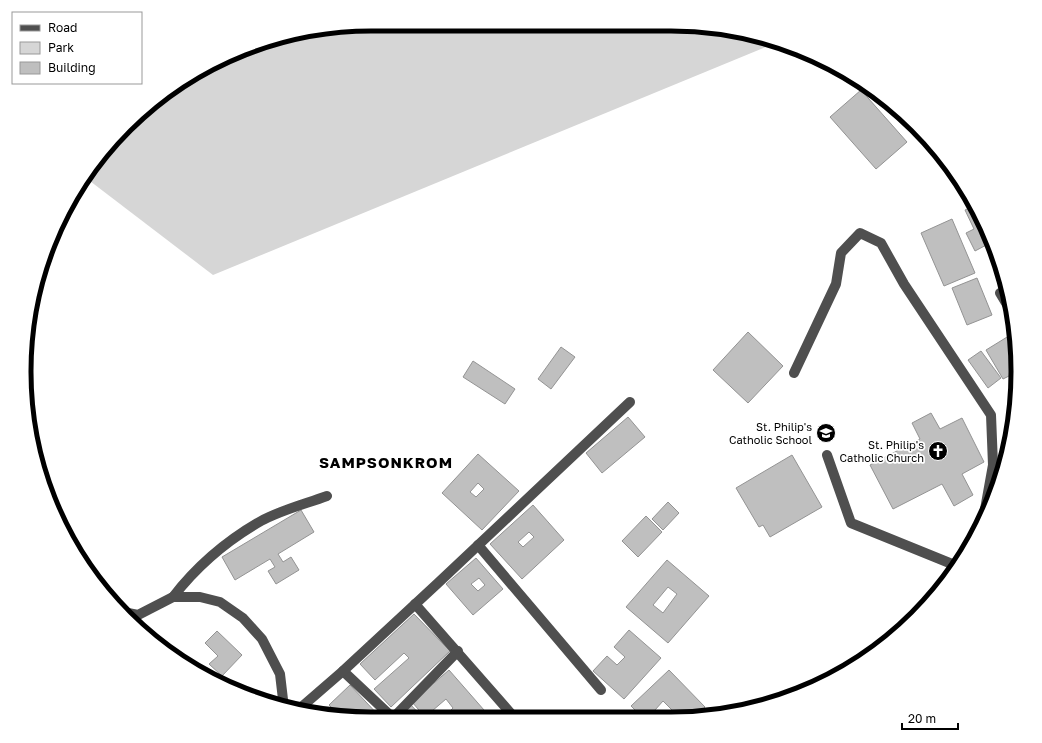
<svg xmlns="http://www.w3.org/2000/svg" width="1042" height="743" viewBox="0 0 1042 743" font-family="'Golos Text',sans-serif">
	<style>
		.green { fill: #d6d6d6 }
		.building { fill: #bfbfbf; stroke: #939393; fill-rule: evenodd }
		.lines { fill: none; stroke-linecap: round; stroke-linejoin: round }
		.minor { stroke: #4f4f4f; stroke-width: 10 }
		.labels { text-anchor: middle; stroke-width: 3.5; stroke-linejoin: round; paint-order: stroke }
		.poi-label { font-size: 11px; fill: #000; stroke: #fff; text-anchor: end }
		.district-label { font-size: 15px; font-weight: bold; letter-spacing: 1px; fill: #000; stroke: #fff }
		.rim { fill: none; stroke: #000; stroke-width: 5 }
	</style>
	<rect width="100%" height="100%" fill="#fff"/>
	<path class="green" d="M372 24H671L739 31 773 44 213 275 86 178 110 143 179 82 281 36Z"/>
	<g class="building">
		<path d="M861 90 907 142 876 169 830 117Z"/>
		<path d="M975 205 992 242 975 251 966 233 974 229 965 210Z"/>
		<path d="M952 219 975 273 944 286 921 233Z"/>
		<path d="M977 278 992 315 967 325 952 288Z"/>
		<path d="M748 332 783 366 748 403 713 370Z"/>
		<path d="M1012 334 1015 339 1017 372 1003 379 986 350Z"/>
		<path d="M561 347 575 357 551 389 538 379Z"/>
		<path d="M981 351 1001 378 988 388 968 360Z"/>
		<path d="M473 361 515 389 505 404 463 377Z"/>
		<path d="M1017 376V391L1010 380Z"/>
		<path d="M931 413 940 429 962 418 984 462 962 474 973 495 954 506 942 484 893 509 870 465 920 439 912 423Z"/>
		<path d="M628 417 645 437 602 473 586 453Z"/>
		<path d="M478 454 519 491 482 530 442 493ZM478 483 484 489 476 497 470 492Z"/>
		<path d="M792 455 822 507 770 537 763 525 759 527 736 488Z"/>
		<path d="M668 502 679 513 663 530 652 519Z"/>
		<path d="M533 505 564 540 522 579 490 544ZM529 532 534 537 523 547 518 542Z"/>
		<path d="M301 510 314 532 278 554 283 562 291 557 299 570 276 584 268 571 275 567 270 559 235 580 222 557Z"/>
		<path d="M646 516 662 532 638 557 622 541Z"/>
		<path d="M476 558 503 589 473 615 446 584ZM479 578 485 585 478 591 471 584Z"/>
		<path d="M667 560 709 596 668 643 626 607ZM668 587 677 594 663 613 653 605Z"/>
		<path d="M414 614 450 651 391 707 374 689 409 658 404 653 375 680 360 664Z"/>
		<path d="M629 630 661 658 624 699 593 671 607 656 617 665 625 657 614 647Z"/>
		<path d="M217 631 242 655 222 676 209 664 218 656 205 643Z"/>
		<path d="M449 670 484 710 476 717 443 718 453 708 446 699 425 717 412 702Z"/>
		<path d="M669 670 705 707 696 716H670L674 712 663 701 655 710 661 716H641L631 706Z"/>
		<path d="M350 685 381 718 341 717 329 705Z"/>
		<path d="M411 705 423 718H406L402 714Z"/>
	</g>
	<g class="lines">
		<g class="minor">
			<path d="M1000 293 1012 313"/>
			<path d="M794 373 836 284 841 253 860 233 881 243 904 284 991 415 993 465 982 526"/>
			<path d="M827 455 851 523 957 566"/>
			<path d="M478 545 601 690"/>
			<path d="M173 597C197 566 226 541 261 521 281 510 305 504 327 496"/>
			<path d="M415 604 514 717"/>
			<path d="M123 612 138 615 173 597H200L220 602 243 618 262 639 280 674 284 708"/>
			<path d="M343 671 393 718"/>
			<path d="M298 710 343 671 438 583 630 402"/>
			<path d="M393 718 458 651"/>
		</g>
	</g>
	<defs>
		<g id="school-disc" transform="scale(1)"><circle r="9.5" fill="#000" stroke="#fff"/><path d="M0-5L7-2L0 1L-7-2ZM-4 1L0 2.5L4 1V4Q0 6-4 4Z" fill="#fff"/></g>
		<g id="church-disc" transform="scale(1)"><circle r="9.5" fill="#000" stroke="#fff"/><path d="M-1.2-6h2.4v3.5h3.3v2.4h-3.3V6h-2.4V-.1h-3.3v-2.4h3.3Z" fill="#fff"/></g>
	</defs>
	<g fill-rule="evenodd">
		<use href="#school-disc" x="826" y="433"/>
		<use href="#church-disc" x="938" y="451"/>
	</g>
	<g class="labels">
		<g class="poi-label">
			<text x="812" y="431">St. Philip's<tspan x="812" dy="13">Catholic School</tspan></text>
			<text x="924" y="449">St. Philip's<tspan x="924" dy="13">Catholic Church</tspan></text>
		</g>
		<g class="district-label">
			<text x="386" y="468">SAMPSONKROM</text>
		</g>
	</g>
	<path d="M0 0H1042V743H0ZM371 31H671A340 340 0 0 1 1011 371V372A340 340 0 0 1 671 712H371A340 340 0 0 1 31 372V371A340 340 0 0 1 371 31Z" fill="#fff" fill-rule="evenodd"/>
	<path class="rim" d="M371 31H671A340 340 0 0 1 1011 371V372A340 340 0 0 1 671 712H371A340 340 0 0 1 31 372V371A340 340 0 0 1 371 31Z"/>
	<rect x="12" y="12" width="130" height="72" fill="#ffffff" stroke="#999999"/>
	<rect x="20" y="25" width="20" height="6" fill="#4f4f4f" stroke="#999999"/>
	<text x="48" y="32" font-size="12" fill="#000000">Road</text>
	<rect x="20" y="42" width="20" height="12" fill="#d6d6d6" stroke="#999999"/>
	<text x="48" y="52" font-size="12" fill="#000000">Park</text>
	<rect x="20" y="62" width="20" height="12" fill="#bfbfbf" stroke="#999999"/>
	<text x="48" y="72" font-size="12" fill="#000000">Building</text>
	<path d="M902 723v6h56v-6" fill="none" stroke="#000000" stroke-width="2"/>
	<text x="908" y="723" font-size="12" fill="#000000" stroke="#ffffff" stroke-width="3" paint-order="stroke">20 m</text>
</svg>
